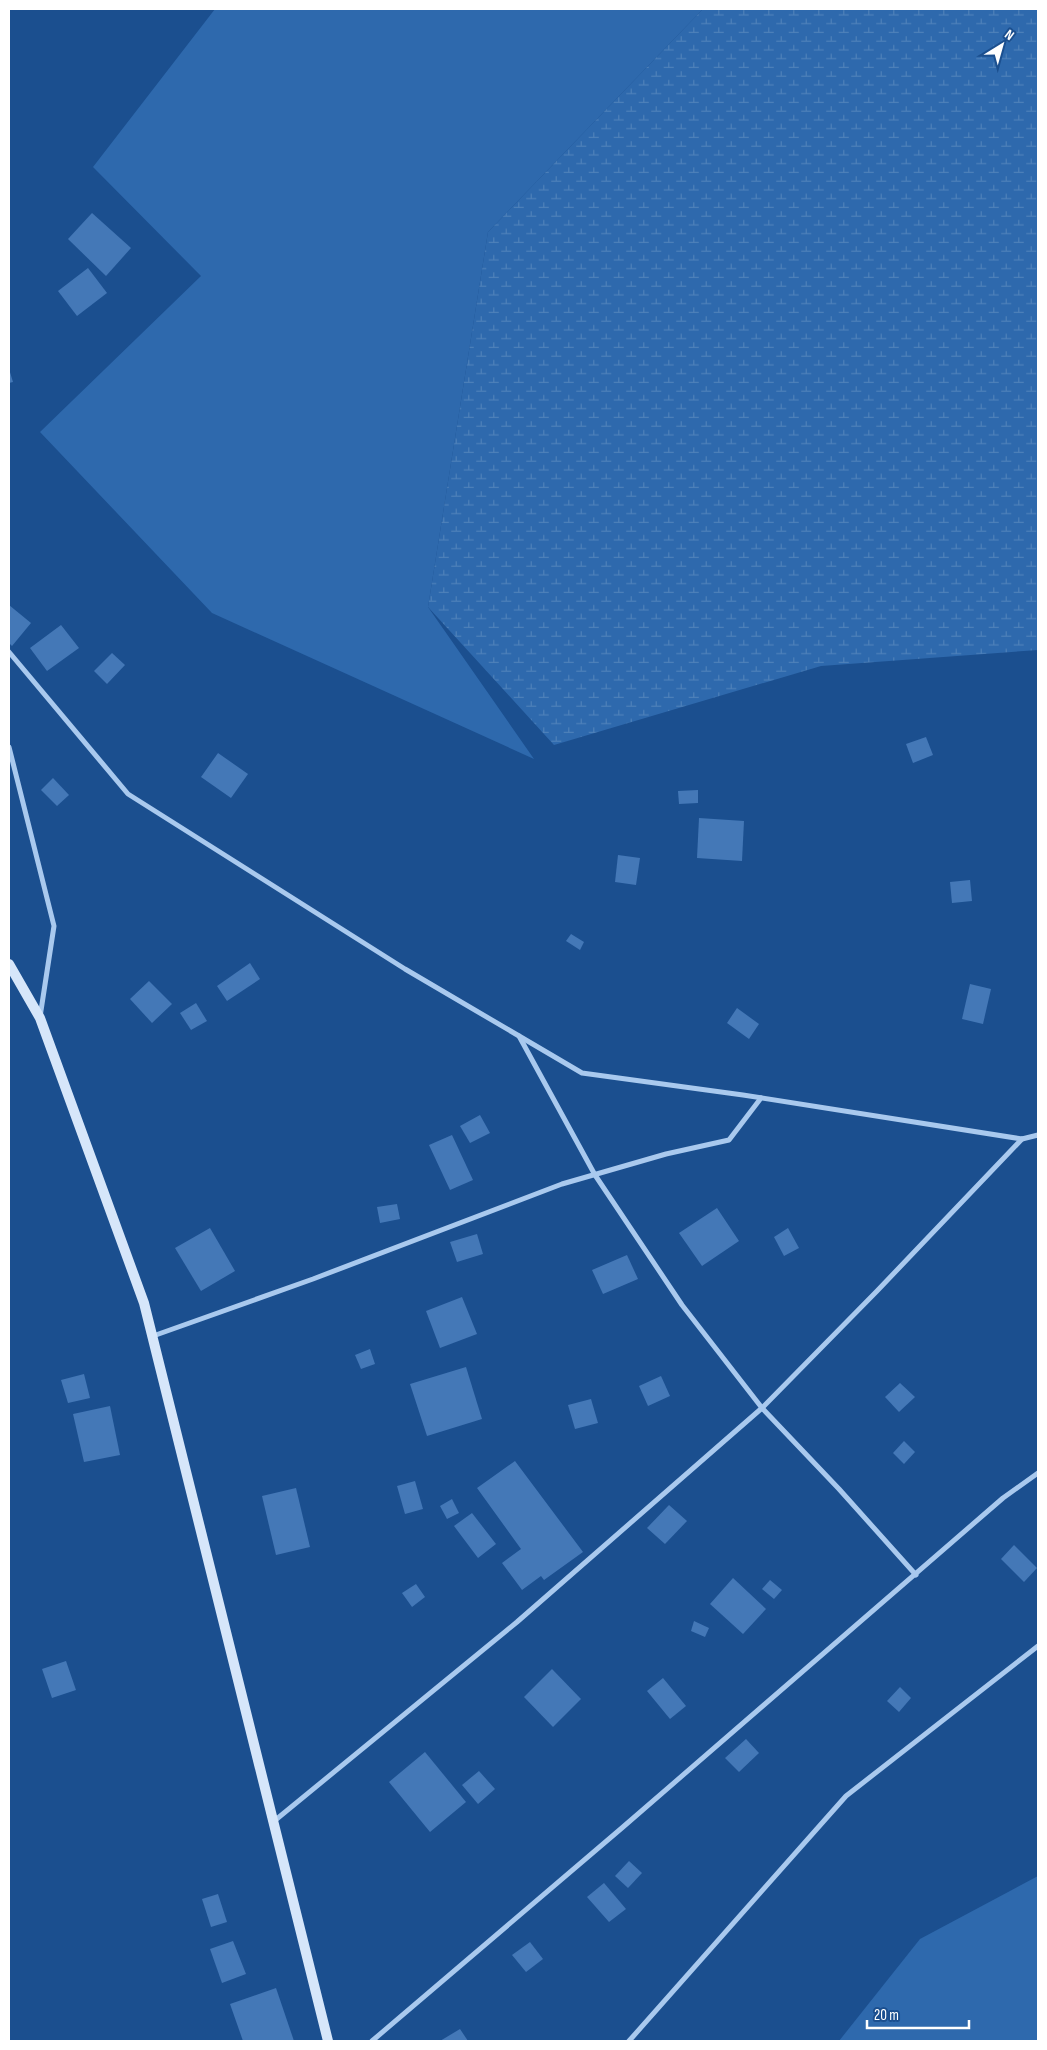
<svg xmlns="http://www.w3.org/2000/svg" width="1047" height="2050" viewBox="0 0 1047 2050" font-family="'Sofia Sans Condensed',sans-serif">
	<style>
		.green { fill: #2e69ad }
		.wetland { fill: url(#wetland-marsh) }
		.building { fill: #4478b7 }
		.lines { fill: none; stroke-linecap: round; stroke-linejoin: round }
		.street { stroke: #a9c9ee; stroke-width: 5 }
		.secondary { stroke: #d6e6fa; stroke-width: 10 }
	</style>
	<defs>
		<pattern id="wetland-marsh" width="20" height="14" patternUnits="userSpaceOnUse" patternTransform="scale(1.25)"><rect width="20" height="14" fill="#2e69ad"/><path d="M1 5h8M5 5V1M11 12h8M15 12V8" fill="none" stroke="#4d80b9"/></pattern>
	</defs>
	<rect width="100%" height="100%" fill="#1b4f8f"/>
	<g class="green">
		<path d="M215 9H703L488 232 428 607 534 759 212 613 40 432 201 276 93 167Z"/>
		<path d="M1038 1876V2041H839L920 1939Z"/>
	</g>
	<path class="wetland" d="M703 9H1038V650L821 666 554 745 428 607 488 232Z"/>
	<g class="building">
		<path d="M92 213 131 248 106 276 68 239Z"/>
		<path d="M88 268 107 293 77 316 58 291Z"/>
		<path d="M9 369 13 382 9 383Z"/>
		<path d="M9 605 31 623 12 646 9 643Z"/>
		<path d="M61 625 79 648 47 671 30 648Z"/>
		<path d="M112 653 125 665 107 684 94 671Z"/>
		<path d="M926 737 933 755 913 763 906 744Z"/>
		<path d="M218 753 248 774 231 798 201 777Z"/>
		<path d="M53 778 69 795 57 806 41 790Z"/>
		<path d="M698 790V803L679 804 678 791Z"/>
		<path d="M699 818 744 821 742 861 697 858Z"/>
		<path d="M618 855 640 858 636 885 615 882Z"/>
		<path d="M970 880 972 901 952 903 950 882Z"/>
		<path d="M571 934 584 942 580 950 566 941Z"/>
		<path d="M250 963 260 979 227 1001 217 986Z"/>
		<path d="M149 981 172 1004 152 1023 130 999Z"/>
		<path d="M970 984 991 989 983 1024 962 1019Z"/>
		<path d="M196 1003 207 1021 191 1030 180 1013Z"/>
		<path d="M737 1008 759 1024 749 1039 727 1023Z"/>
		<path d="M480 1115 490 1133 470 1143 460 1126Z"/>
		<path d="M452 1135 473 1180 450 1190 429 1145Z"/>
		<path d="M397 1204 400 1219 380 1223 377 1207Z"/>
		<path d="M717 1208 739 1241 702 1266 679 1233Z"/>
		<path d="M210 1228 235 1271 201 1291 175 1248Z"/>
		<path d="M788 1228 799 1248 784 1256 774 1237Z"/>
		<path d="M477 1234 483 1254 457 1262 450 1242Z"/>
		<path d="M627 1255 638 1279 603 1294 592 1270Z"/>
		<path d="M462 1297 477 1334 440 1348 426 1311Z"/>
		<path d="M370 1349 375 1364 361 1369 355 1355Z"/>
		<path d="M466 1367 482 1419 427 1436 410 1384Z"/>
		<path d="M84 1374 90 1398 68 1403 61 1380Z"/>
		<path d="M661 1376 670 1396 648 1406 639 1386Z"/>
		<path d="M900 1383 915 1397 899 1412 885 1397Z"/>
		<path d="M591 1399 598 1423 575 1429 568 1405Z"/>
		<path d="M110 1406 120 1455 84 1462 73 1414Z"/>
		<path d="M904 1441 915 1452 904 1464 893 1453Z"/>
		<path d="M515 1461 583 1552 544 1580 541 1576 522 1590 502 1563 521 1549 477 1488Z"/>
		<path d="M415 1481 423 1509 405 1514 397 1486Z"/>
		<path d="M296 1488 310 1547 276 1555 262 1496Z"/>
		<path d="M452 1499 459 1513 447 1519 440 1506Z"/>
		<path d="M669 1505 687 1521 665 1544 647 1528Z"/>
		<path d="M472 1513 496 1544 478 1558 454 1526Z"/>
		<path d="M1014 1545 1037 1568 1024 1582 1001 1559Z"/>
		<path d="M733 1578 766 1609 743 1634 710 1604Z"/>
		<path d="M770 1580 782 1590 774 1599 762 1589Z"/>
		<path d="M416 1584 425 1597 412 1607 402 1593Z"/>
		<path d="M694 1621 709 1628 705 1637 691 1631Z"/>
		<path d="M66 1661 76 1690 52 1698 42 1669Z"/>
		<path d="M552 1669 581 1699 553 1727 524 1697Z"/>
		<path d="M663 1678 686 1706 670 1719 647 1691Z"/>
		<path d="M900 1687 911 1698 899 1712 887 1701Z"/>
		<path d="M746 1739 759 1753 739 1772 725 1758Z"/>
		<path d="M425 1752 466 1802 430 1832 389 1782Z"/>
		<path d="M479 1771 495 1789 478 1804 462 1785Z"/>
		<path d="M629 1861 642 1873 628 1888 615 1876Z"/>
		<path d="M604 1883 626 1909 609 1922 587 1897Z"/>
		<path d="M218 1894 227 1922 211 1927 202 1899Z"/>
		<path d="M233 1941 246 1974 222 1983 210 1949Z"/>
		<path d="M530 1942 543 1959 526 1972 512 1955Z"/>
		<path d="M276 1988 294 2041H243L230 2004Z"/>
		<path d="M460 2029 468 2041H440Z"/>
	</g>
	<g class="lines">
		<g class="street">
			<path d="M9 652 128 794 405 969 582 1073 743 1095 1022 1139 1038 1135"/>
			<path d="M9 747 54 926 40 1017"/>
			<path d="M519 1036 595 1175 682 1305 762 1408 839 1489 916 1575"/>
			<path d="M153 1336 313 1279 562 1184 666 1154 729 1140 761 1098"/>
			<path d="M273 1822 517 1622 762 1408 877 1291 1022 1139"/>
			<path d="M372 2041 623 1827 1003 1498 1038 1473"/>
			<path d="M629 2041 846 1796 1038 1646"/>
		</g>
		<path class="secondary" d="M9 964 40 1018 144 1303 328 2041"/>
	</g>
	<rect width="1047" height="2050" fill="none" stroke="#ffffff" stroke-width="20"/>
	<g transform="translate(1002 45) rotate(37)" stroke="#1b4f8f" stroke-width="4" paint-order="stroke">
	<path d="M0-4L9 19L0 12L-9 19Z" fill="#ffffff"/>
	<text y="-8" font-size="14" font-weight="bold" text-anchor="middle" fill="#ffffff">N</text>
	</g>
	<path d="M867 2020v8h102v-8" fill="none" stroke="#ffffff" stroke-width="2.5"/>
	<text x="874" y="2020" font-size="15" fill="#ffffff" stroke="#1b4f8f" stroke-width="4" paint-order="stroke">20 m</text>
</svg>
